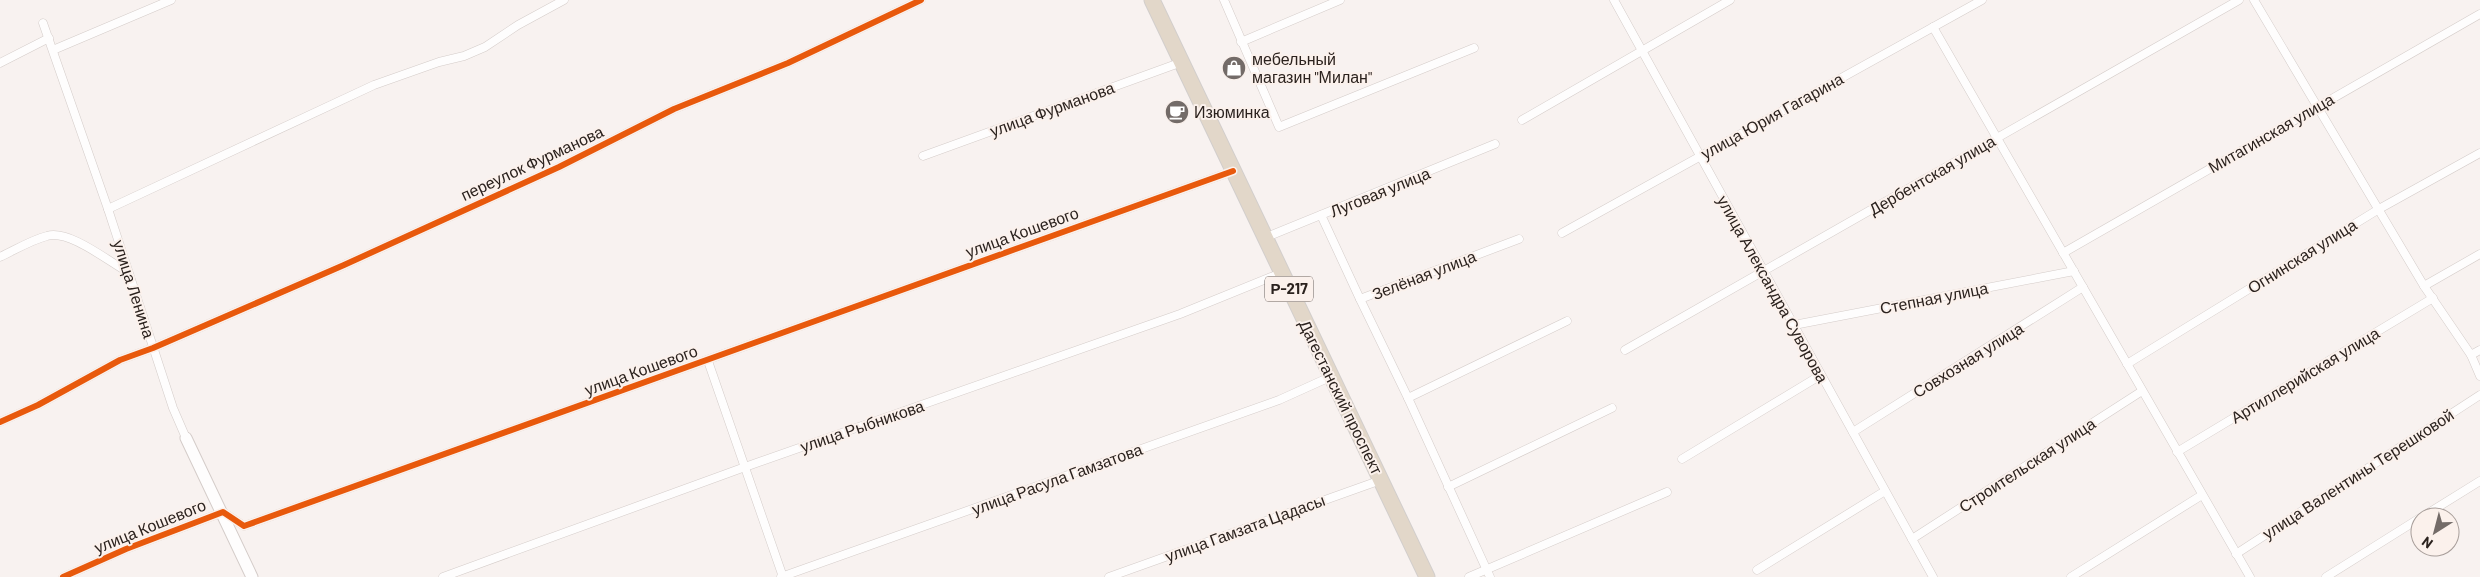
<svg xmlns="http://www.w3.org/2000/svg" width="2480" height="577" viewBox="0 0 2480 577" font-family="Barlow,sans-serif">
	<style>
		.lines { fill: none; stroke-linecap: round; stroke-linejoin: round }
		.street-casing { stroke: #d4ccc9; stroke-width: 9 }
		.secondary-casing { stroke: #d4ccc9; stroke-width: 13 }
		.highway-casing { stroke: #d2cecc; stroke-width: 17 }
		.street { stroke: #fefdfd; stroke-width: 8 }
		.secondary { stroke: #fefdfd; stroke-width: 11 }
		.highway { stroke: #e2d7c9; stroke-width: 15 }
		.cycleway-casing { stroke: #fbf1ec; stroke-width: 9 }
		.cycleway { stroke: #e8590c; stroke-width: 6 }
		.labels { text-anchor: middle; stroke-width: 4; stroke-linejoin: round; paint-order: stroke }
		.shield { fill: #fbf1ec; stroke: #69605c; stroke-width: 1 }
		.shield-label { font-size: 15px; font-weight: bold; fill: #2b221e }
		.poi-label { font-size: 16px; fill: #2b221e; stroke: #fbf1ec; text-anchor: start }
		.street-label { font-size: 16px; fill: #2b221e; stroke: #fbf1ec }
	</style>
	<rect width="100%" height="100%" fill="#f8f2f0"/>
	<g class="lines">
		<g class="street-casing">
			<g id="street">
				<path d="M1224 0 1279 127 1474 48"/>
				<path d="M1614 0 1933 577"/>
				<path d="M2254 0 2424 286 2471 355 2480 376"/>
				<path d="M43 23 108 209 173 408 186 438"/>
				<path d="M1933 27 2250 577"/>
				<path d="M1241 42 1340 0"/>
				<path d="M53 50 171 0"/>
				<path d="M0 63 49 38"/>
				<path d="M1522 120 1730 0"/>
				<path d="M923 156 1182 62"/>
				<path d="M108 209 374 85 439 62 464 56 485 47 518 25 564 0"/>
				<path d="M1321 215 1360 299 1519 239"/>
				<path d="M1562 233 1982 0"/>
				<path d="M1264 238 1495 144"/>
				<path d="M2063 253 2480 14"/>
				<path d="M0 257C15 250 31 240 47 236 69 229 109 262 128 272"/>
				<path d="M2424 286 2480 254"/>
				<path d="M1360 299 1408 398 1490 577"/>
				<path d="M1794 325 2074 271"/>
				<path d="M1625 350 2239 0"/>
				<path d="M2471 355 2480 350"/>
				<path d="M708 361 783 577"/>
				<path d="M2127 364 2379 209 2480 153"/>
				<path d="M1408 398 1567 321"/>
				<path d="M0 422 38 405 120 360 153 348 344 265 559 167 674 109 788 63 921 0"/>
				<path d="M1853 432 2083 287"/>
				<path d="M2177 452 2433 298"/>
				<path d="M1682 459 1821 375"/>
				<path d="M1448 487 1612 408"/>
				<path d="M2422 517 2480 481"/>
				<path d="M1912 539 2142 391"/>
				<path d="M2236 554 2480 395"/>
				<path d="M1757 570 1885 491"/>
				<path d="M63 577 126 549 223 512 244 526 1233 171"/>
				<path d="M443 577 745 467 1180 314 1281 273"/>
				<path d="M781 577 1279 400 1330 377"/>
				<path d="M1109 577 1381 480"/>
				<path d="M1469 577 1667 492"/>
				<path d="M2071 577 2202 495"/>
				<path d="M2326 577 2420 518"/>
			</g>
		</g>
		<g class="secondary-casing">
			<path id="secondary" d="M186 438 252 577"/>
		</g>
		<g class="highway-casing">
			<path id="highway" d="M1152 0 1427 577"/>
		</g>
		<use href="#street" class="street"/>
		<use href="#secondary" class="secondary"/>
		<use href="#highway" class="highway"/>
		<g class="cycleway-casing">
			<g id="cycleway">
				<path d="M0 422 38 405 120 360 153 348 344 265 559 167 674 109 788 63 921 0"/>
				<path d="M63 577 126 549 223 512 244 526 1233 171"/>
			</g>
		</g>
		<use href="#cycleway" class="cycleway"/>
	</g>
	<defs>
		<g id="shop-disc" transform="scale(1.25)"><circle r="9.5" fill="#736b68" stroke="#fbf1ec"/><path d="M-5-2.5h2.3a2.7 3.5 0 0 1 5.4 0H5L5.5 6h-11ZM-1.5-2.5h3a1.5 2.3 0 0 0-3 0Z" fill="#fff"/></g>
		<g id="cafe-disc" transform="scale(1.25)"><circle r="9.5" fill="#736b68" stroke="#fbf1ec"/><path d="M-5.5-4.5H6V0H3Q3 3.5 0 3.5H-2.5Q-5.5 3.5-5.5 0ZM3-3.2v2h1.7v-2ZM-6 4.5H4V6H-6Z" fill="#fff"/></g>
	</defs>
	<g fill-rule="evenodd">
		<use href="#shop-disc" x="1234" y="68"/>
		<use href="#cafe-disc" x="1177" y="112"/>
	</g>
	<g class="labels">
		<rect class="shield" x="1265" y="276.5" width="48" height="25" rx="4"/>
		<g class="shield-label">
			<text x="1289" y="294">Р-217</text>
		</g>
		<g class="poi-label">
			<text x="1252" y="65">мебельный<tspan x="1252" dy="18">магазин "Милан"</tspan></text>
			<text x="1194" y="118">Изюминка</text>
		</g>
		<g class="street-label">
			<text transform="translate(1052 109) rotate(-20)" y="6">улица Фурманова</text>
			<text transform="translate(1772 116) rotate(-29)" y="6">улица Юрия Гагарина</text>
			<text transform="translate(2271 133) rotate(-30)" y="6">Митагинская улица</text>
			<text transform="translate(532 163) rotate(-25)" y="6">переулок Фурманова</text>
			<text transform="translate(1932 175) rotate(-30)" y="6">Дербентская улица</text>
			<text transform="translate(1380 192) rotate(-22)" y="6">Луговая улица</text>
			<text transform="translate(1022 232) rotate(-20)" y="6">улица Кошевого</text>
			<text transform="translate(2302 256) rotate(-32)" y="6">Огнинская улица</text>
			<text transform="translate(1424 275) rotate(-21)" y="6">Зелёная улица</text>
			<text transform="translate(134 289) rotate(72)" y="6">улица Ленина</text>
			<text transform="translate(1773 289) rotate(61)" y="6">улица Александра Суворова</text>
			<text transform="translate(1934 298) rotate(-11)" y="6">Степная улица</text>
			<text transform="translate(1968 360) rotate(-32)" y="6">Совхозная улица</text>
			<text transform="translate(641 370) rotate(-20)" y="6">улица Кошевого</text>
			<text transform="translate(2305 375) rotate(-31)" y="6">Артиллерийская улица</text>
			<text transform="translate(1341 397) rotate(64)" y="6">Дагестанский проспект</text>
			<text transform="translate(862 426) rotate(-19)" y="6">улица Рыбникова</text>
			<text transform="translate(2027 465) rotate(-33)" y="6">Строительская улица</text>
			<text transform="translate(2358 474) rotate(-33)" y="6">улица Валентины Терешковой</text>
			<text transform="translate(1057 479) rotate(-20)" y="6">улица Расула Гамзатова</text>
			<text transform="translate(150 526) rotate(-22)" y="6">улица Кошевого</text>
			<text transform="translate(1245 528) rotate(-20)" y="6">улица Гамзата Цадасы</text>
		</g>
	</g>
	<g transform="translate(2435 532) rotate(216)"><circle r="24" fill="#fbf1ec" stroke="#a89e9a"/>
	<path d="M0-4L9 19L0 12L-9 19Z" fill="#736b68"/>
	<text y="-8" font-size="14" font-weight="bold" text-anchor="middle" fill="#2b221e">N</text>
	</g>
</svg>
